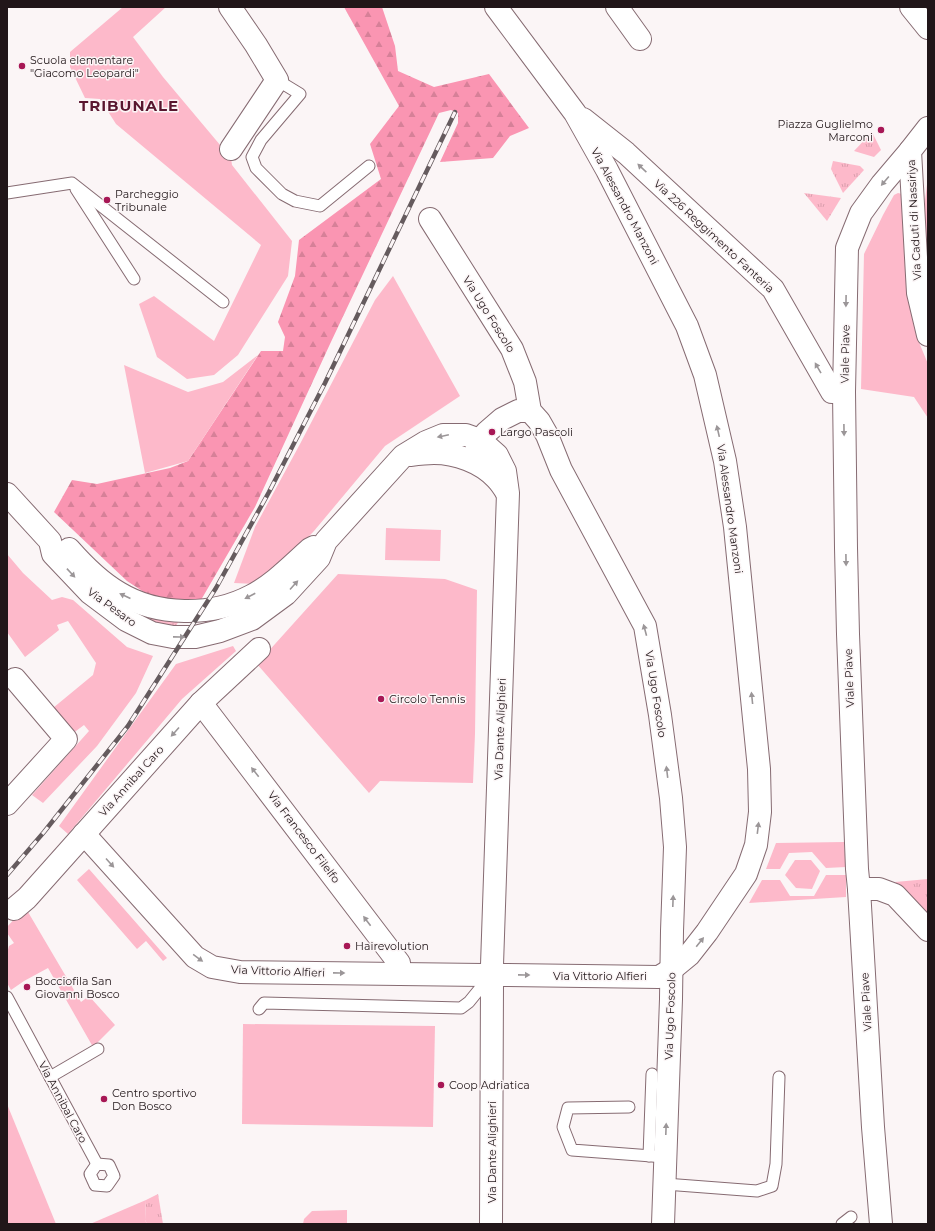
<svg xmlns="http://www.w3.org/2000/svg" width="935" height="1231" viewBox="0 0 935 1231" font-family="Montserrat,sans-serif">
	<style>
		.grass { fill: url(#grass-tufts) }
		.forest { fill: url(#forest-firs) }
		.green { fill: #fdb9ca }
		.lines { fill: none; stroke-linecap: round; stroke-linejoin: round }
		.service-casing { stroke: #866b72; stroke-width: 13 }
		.minor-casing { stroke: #866b72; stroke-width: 24 }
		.tertiary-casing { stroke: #866b72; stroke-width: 24 }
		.secondary-casing { stroke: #866b72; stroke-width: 24 }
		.service { stroke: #fff; stroke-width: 11 }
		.minor { stroke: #fff; stroke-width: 22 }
		.tertiary { stroke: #fff; stroke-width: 22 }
		.secondary { stroke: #fff; stroke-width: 22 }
		.rail-casing { stroke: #655b5e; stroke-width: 4.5 }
		.rail { stroke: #fbf5f6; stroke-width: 3; stroke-dasharray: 9; stroke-linecap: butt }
		.oneway { fill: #9b9698 }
		.poi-dot { fill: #a71755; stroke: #fbf5f6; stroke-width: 1.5 }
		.labels { text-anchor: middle; stroke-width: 3; stroke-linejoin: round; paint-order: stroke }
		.poi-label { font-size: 11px; fill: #211619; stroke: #fbf5f6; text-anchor: start }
		.street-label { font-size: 11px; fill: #211619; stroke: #fbf5f6 }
		.district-label { font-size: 15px; font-weight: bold; letter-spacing: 1px; fill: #59162f; stroke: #fbf5f6 }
	</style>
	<defs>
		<pattern id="grass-tufts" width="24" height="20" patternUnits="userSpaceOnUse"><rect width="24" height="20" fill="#fdb9ca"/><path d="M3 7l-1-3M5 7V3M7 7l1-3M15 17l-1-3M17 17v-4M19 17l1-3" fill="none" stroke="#d99ead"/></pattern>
		<pattern id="forest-firs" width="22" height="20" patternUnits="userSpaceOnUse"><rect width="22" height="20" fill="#fa95b2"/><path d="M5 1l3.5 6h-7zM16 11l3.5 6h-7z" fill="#d68098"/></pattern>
	</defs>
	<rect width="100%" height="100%" fill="#fbf5f6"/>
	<g class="grass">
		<path d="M872 132 881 150 874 157 854 151Z"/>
		<path d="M833 161 860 166 864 170 843 193 831 169Z"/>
		<path d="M804 193 841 198 827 221Z"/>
		<path d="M125 606 180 619 173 631 155 625Z"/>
		<path d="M928 879V917L895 882Z"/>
		<path d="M158 1194 163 1224H147L145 1220 146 1200Z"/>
	</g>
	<path class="forest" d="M344 7H382L395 46 398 71 434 87 489 74 529 128 510 136 493 158 440 162 458 123V113L451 110 439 113 330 344 255 507 201 600 183 601 153 598 127 581 54 512 72 480 97 484 170 468 188 461 261 351H283L285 337 278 322 295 276 299 240 381 179 370 144 399 106Z"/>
	<g class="green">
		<path d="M123 7H166L133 37 163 77 231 158 232 165 292 241 288 276 238 355 214 375 187 379 157 357 139 304 154 296 214 341 261 245 116 124 100 99 85 98 70 67V52Z"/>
		<path d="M928 176V301L924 209Z"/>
		<path d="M898 193 902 194 909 303 916 335 928 364V418L914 397 861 389 864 254 883 215 894 195Z"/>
		<path d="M393 276 460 396 385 446 314 531 284 562 256 584 234 583 255 527 300 444 375 300Z"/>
		<path d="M258 355 188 461 145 473 124 365 188 392 223 382Z"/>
		<path d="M386 528 441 530 440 561 385 560Z"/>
		<path d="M7 554 23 573 52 600 62 597 73 600 127 647 153 656 136 693 97 746 43 803 32 795 89 731 84 725 72 734 53 708 93 675 96 663 68 621 57 625 59 630 25 657 7 632Z"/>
		<path d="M338 574 445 579 477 590 475 734 473 783 380 781 369 793 257 664Z"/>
		<path d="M233 646 236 651 182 699 68 834 59 826 176 664Z"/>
		<path d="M844 842 846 867 826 868 812 852 789 853 780 869H766L776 843Z"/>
		<path d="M795 860H811L820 871 812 889 796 888 785 875Z"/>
		<path d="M89 869 167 958 163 961 146 941 137 949 77 880Z"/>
		<path d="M826 875H846V897L749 903 762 880H780L790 896H814Z"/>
		<path d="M28 912 81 1002 89 996 115 1025 93 1047 48 968 24 981 11 990 7 983V953L9 946 14 943 7 933V927L18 915 20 918Z"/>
		<path d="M243 1024 435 1026 433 1127 242 1124Z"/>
		<path d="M7 1104 56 1224H7Z"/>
		<path d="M146 1200 145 1220 147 1224H90Z"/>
		<path d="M347 1210V1224H303L304 1219 312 1211Z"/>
	</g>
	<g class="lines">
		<g class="service-casing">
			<g id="service">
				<path d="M277 80 300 94 261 140 252 157 256 168 282 194 295 201 320 206 369 166"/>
				<path d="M76 189 134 279"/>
				<path d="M7 193 72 183 223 302"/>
				<path d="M7 997 97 1164"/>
				<path d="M259 1009 264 1003 461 1008 469 1002 486 981"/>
				<path d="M50 1077 98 1049"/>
				<path d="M629 1107 568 1108 563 1127 572 1150 665 1157"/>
				<path d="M649 1156 652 1074"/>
				<path d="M97 1164 109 1165 114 1176 107 1186 95 1185 90 1174Z"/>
				<path d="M665 1184 757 1191 772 1186 776 1164 779 1077"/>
				<path d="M842 1224 851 1217"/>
			</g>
		</g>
		<g class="minor-casing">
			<g id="minor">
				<path d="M230 7 256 45 277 80 231 149"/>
				<path d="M496 7 575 113 607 170 687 326 705 375 725 461 735 527 759 769 760 812 756 845 746 874 707 932 689 955 672 969 659 977 502 975"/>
				<path d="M617 7 640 39"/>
				<path d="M583 119 626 153 773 289 832 392H844"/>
				<path d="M430 219 512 349 525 382 530 411 539 421 547 435 561 470 645 626 660 715 671 798 675 847 672 931 671 999 663 1224"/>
				<path d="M474 457 480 440 487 432 502 419 518 411H530"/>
				<path d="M201 703 399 963 400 974"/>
				<path d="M7 804 66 739 15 679"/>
				<path d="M84 834 195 957 212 967 240 972 483 975"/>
				<path d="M859 889H879L895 895 928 930"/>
				<path d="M14 909 27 898 201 703 259 649"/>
				<path d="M881 1224 873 1127 859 889 857 869 848 634 846 548 844 392 847 248 861 213 882 184 910 151"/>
			</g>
		</g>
		<g class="tertiary-casing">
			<g id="tertiary">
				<path d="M410 455C418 454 426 453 434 453 456 453 481 462 496 478 500 482 504 488 507 493"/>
				<path d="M7 494 50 541 53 554 90 593 126 620 152 633 173 637H195L220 631 252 619 286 594 319 558 326 541 403 456 426 442 443 435H466L480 440 497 455 505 471 508 493 492 965"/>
				<path d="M69 549C83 565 100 582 119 593 157 616 211 617 251 596 273 585 292 565 310 549L314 547"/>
				<path d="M491 1224 492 984"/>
			</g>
		</g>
		<g class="secondary-casing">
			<g id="secondary">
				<path d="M911 7 928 28"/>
				<path d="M928 128 910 151 918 293 928 335"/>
			</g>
		</g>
		<use href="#service" class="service"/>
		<use href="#minor" class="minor"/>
		<use href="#tertiary" class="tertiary"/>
		<use href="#secondary" class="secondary"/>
		<g class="rail-casing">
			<path id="rail" d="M7 875 44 832 128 726 216 588 269 492 325 383 455 112"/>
		</g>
		<use href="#rail" class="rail"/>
	</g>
	<defs><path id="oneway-solid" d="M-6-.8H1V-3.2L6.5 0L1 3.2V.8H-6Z"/></defs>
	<g class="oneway">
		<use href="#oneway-solid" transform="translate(642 168) rotate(-137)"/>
		<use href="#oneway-solid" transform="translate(885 181) rotate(130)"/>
		<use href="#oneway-solid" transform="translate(846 301) rotate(91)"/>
		<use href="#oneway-solid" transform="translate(818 368) rotate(-120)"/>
		<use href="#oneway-solid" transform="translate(844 430) rotate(89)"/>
		<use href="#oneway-solid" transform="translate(718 431) rotate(-103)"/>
		<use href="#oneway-solid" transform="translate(443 436) rotate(168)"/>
		<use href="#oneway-solid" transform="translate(846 560) rotate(89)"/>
		<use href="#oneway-solid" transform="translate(71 573) rotate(47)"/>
		<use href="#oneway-solid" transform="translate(294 585) rotate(-48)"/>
		<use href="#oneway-solid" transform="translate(125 596) rotate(-155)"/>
		<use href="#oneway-solid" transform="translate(250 596) rotate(152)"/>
		<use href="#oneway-solid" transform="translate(645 630) rotate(-105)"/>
		<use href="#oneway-solid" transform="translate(179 637) rotate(1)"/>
		<use href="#oneway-solid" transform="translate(752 698) rotate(-96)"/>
		<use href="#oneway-solid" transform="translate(175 732) rotate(132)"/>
		<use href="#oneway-solid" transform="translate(255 772) rotate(-128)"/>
		<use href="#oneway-solid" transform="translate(667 772) rotate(-97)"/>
		<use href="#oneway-solid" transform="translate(758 828) rotate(-83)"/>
		<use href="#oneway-solid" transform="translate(110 863) rotate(48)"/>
		<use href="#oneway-solid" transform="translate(673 901) rotate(-88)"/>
		<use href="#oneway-solid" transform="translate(367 921) rotate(-127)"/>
		<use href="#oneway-solid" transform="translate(700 942) rotate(-51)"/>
		<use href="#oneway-solid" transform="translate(198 958) rotate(36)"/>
		<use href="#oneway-solid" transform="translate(339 973) rotate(1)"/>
		<use href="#oneway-solid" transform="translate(524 975) rotate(1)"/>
		<use href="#oneway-solid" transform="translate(666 1129) rotate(-88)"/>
	</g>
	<g class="poi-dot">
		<circle cx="22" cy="66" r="4"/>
		<circle cx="881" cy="130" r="4"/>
		<circle cx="107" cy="200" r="4"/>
		<circle cx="492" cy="432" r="4"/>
		<circle cx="381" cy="699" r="4"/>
		<circle cx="347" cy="946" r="4"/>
		<circle cx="27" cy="987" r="4"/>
		<circle cx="441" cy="1085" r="4"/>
		<circle cx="104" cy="1099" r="4"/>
	</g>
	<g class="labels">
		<g class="poi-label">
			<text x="30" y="64">Scuola elementare<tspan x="30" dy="13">"Giacomo Leopardi"</tspan></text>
			<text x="873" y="128" text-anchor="end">Piazza Guglielmo<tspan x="873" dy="13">Marconi</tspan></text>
			<text x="115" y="198">Parcheggio<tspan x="115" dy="13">Tribunale</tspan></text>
			<text x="500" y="436">Largo Pascoli</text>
			<text x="389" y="703">Circolo Tennis</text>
			<text x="355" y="950">Hairevolution</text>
			<text x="35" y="985">Bocciofila San<tspan x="35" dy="13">Giovanni Bosco</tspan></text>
			<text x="449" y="1089">Coop Adriatica</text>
			<text x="112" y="1097">Centro sportivo<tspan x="112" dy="13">Don Bosco</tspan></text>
		</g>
		<g class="street-label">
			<text transform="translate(625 206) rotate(62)" y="4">Via Alessandro Manzoni</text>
			<text transform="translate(914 220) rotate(-93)" y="4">Via Caduti di Nassiriya</text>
			<text transform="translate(714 236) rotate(43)" y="4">Via 226 Reggimento Fanteria</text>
			<text transform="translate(489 314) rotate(58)" y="4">Via Ugo Foscolo</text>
			<text transform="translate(845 354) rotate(-89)" y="4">Viale Piave</text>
			<text transform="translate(730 509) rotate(82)" y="4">Via Alessandro Manzoni</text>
			<text transform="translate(112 607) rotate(36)" y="4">Via Pesaro</text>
			<text transform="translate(849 678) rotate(-92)" y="4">Viale Piave</text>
			<text transform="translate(656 694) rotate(81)" y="4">Via Ugo Foscolo</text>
			<text transform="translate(500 729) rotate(-88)" y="4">Via Dante Alighieri</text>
			<text transform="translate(131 781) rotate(-48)" y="4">Via Annibal Caro</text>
			<text transform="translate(304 837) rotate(53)" y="4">Via Francesco Filelfo</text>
			<text transform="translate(278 971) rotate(2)" y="4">Via Vittorio Alfieri</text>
			<text x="600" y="980">Via Vittorio Alfieri</text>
			<text transform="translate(866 1002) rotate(-93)" y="4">Viale Piave</text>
			<text transform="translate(670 1016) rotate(-88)" y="4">Via Ugo Foscolo</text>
			<text transform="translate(63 1102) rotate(62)" y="4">Via Annibal Caro</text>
			<text transform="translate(492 1152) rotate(-90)" y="4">Via Dante Alighieri</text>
		</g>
		<g class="district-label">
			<text x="129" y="111">TRIBUNALE</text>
		</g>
	</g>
	<rect width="935" height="1231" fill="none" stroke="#211619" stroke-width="16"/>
</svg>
